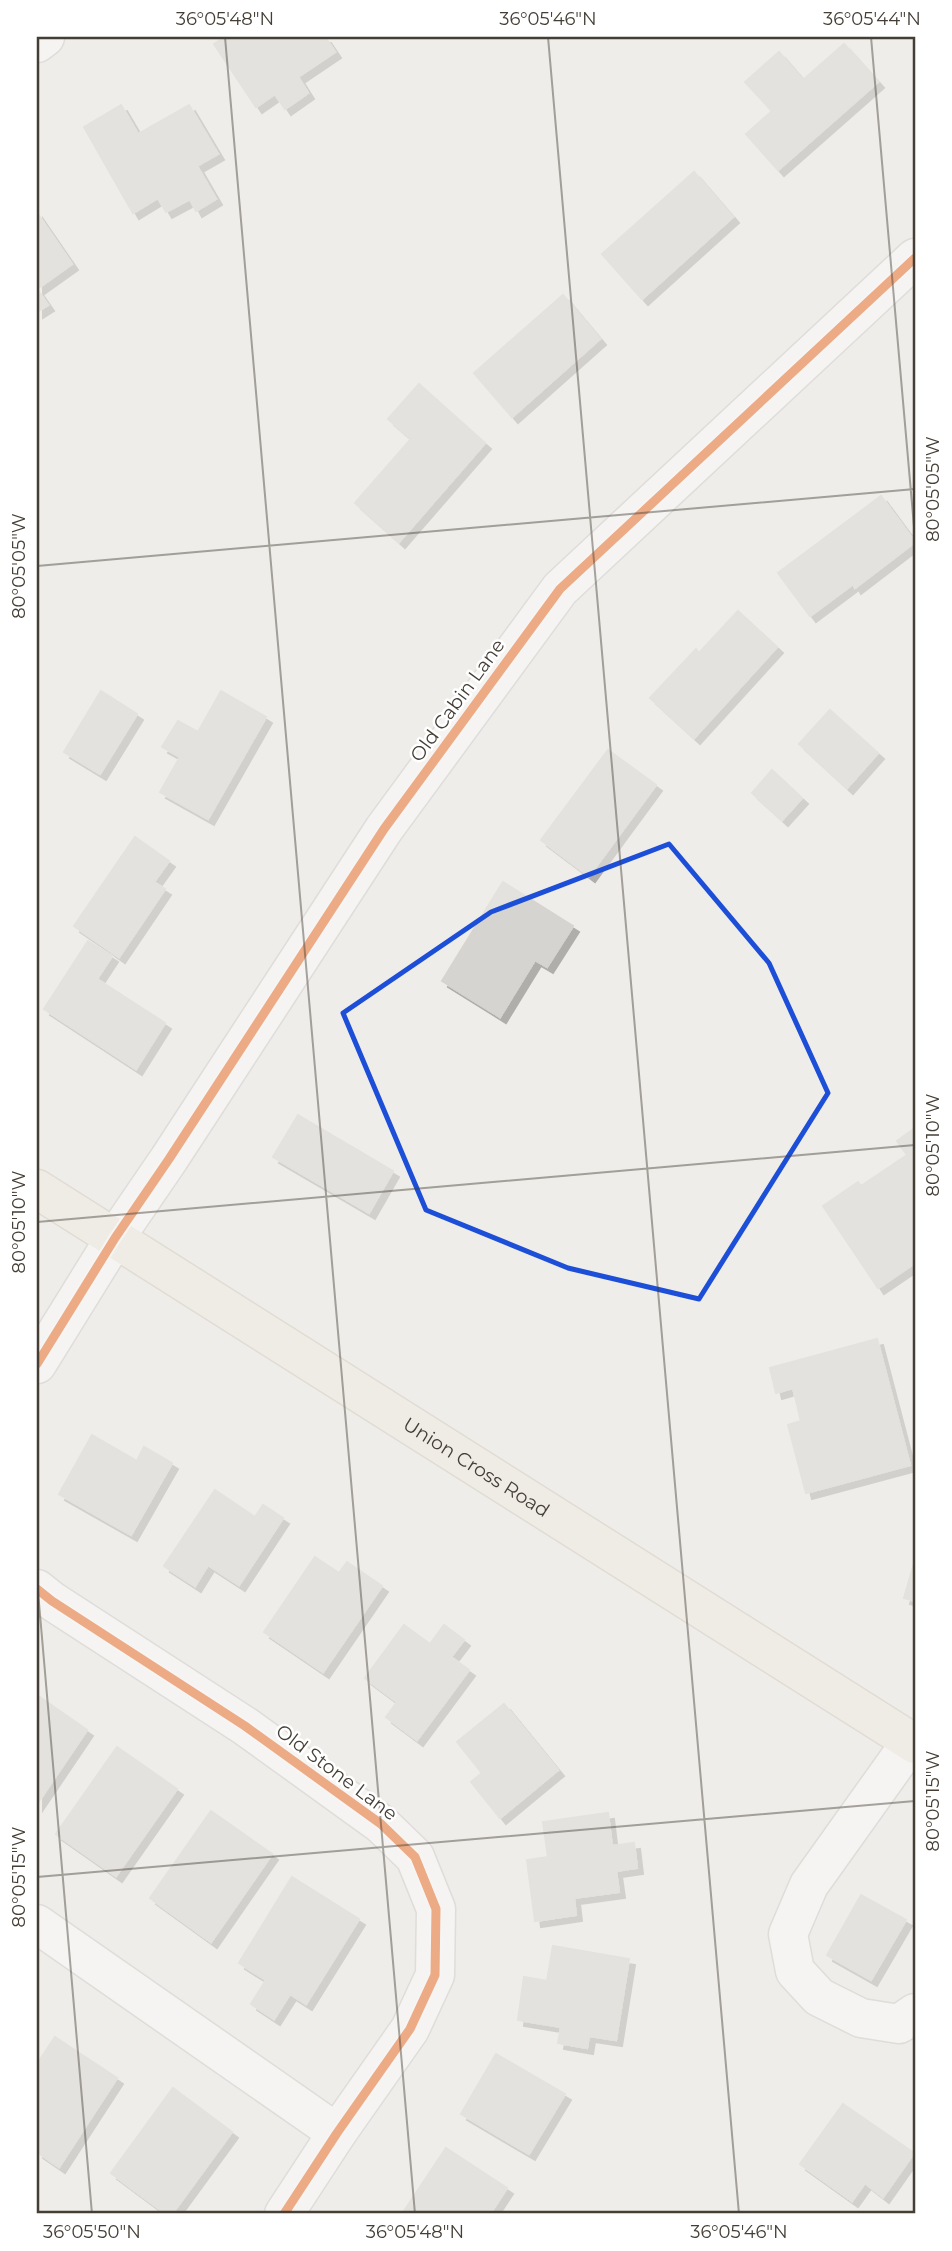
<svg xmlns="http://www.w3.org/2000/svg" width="952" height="2251" viewBox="0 0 952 2251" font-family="Montserrat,sans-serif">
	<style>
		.building { fill: #d6d4d0; stroke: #d7d4cf; stroke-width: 2; filter: url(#shadow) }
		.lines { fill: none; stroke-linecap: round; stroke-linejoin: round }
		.minor-casing { stroke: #cccac6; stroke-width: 41 }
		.major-casing { stroke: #cfc8b8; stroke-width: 41 }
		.minor { stroke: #fcfcfc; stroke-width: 38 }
		.major { stroke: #f0ece3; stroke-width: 38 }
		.cycleway-casing { stroke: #fff; stroke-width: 13 }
		.cycleway { stroke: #e8590c; stroke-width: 9 }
		.marked { fill: none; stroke: #1d4ed8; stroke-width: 5; stroke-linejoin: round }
		.ticks { fill: none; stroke: #443e35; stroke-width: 2; stroke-opacity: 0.45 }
		.labels { text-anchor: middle; stroke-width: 5; stroke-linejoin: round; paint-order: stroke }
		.street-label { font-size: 19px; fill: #443e35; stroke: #fff }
		.neatline { fill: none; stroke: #443e35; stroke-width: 2.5 }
		.ticks-label { font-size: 18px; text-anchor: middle; fill: #443e35 }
	</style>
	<defs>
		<filter id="shadow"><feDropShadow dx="6" dy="6" stdDeviation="0" flood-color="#0004"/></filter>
	</defs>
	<rect width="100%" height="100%" fill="#eeede9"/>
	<g class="building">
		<path d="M225 37H325L335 52 298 77 308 93 285 109 275 94 256 107 214 44Z"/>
		<path d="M844 44 878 82 778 170 746 134 772 111 745 82 779 52 803 80Z"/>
		<path d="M121 105 138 134 189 105 218 154 197 166 216 199 196 211 190 199 166 212 158 198 133 213 84 127Z"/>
		<path d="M694 172 733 217 642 299 602 254Z"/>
		<path d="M37 213 72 264 37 289 48 305 37 312Z"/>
		<path d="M563 295 600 339 512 417 474 373Z"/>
		<path d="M419 384 485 443 399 542 355 503 411 439 388 419Z"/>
		<path d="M881 496 915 542 855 588 853 584 810 616 778 573Z"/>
		<path d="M738 611 777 647 694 738 650 698 696 649 699 653Z"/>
		<path d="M101 691 137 714 100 774 64 752Z"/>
		<path d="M221 691 266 717 208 819 160 792 180 757 162 747 178 721 198 732Z"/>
		<path d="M830 710 878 753 847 788 799 744Z"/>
		<path d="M608 750 656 785 589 876 541 840Z"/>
		<path d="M772 770 802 798 782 820 752 793Z"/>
		<path d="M135 837 169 861 154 882 165 889 119 957 74 926Z"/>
		<path d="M503 882 573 926 547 967 535 960 500 1017 442 981Z"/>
		<path d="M88 941 112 956 97 979 165 1023 136 1069 44 1009Z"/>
		<path d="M298 1115 393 1171 369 1213 273 1157Z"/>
		<path d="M915 1128V1263L878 1288 823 1206 858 1182 861 1186 907 1155 897 1141Z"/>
		<path d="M877 1339 910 1465 806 1493 788 1425 801 1421 793 1388 776 1393 770 1368Z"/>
		<path d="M92 1435 137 1461 144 1447 172 1463 131 1535 59 1494Z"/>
		<path d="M215 1490 255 1517 263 1505 283 1518 239 1585 208 1565 195 1586 164 1566Z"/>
		<path d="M315 1557 339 1573 347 1562 382 1586 323 1672 264 1632Z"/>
		<path d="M915 1560V1601L904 1598Z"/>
		<path d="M404 1625 430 1644 444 1625 464 1640 451 1657 469 1670 417 1740 386 1717 397 1702 365 1678Z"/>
		<path d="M37 1695 87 1730 37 1804Z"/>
		<path d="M504 1704 558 1770 500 1818 471 1782 482 1773 457 1742Z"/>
		<path d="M117 1747 177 1789 116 1876 56 1834Z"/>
		<path d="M211 1811 272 1854 211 1942 150 1898Z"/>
		<path d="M608 1813 612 1846 634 1843 637 1868 616 1871 619 1892 574 1898 576 1915 535 1921 527 1860 548 1857 543 1822Z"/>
		<path d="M292 1877 359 1919 306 2004 290 1994 274 2019 251 2004 266 1980 239 1963Z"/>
		<path d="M861 1895 906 1920 871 1980 827 1955Z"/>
		<path d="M553 1946 629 1959 616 2040 589 2036 587 2048 558 2043 561 2027 518 2020 524 1977 547 1981Z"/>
		<path d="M55 2037 117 2078 59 2167 37 2152V2064Z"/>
		<path d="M496 2054 565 2094 529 2154 461 2114Z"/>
		<path d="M173 2088 232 2132 172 2214H166L111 2173Z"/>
		<path d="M843 2104 914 2153 883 2197 865 2183 852 2201 800 2164Z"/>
		<path d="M446 2148 507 2188 490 2214H402Z"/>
	</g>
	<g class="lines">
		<g class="minor-casing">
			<g id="minor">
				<path d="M37 43 45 37"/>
				<path d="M37 1364 115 1238 169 1159 384 829 560 589 915 258"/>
				<path d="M37 1589 52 1601 245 1726 381 1824 415 1857 436 1909 435 1975 410 2029 337 2133 284 2214"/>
				<path d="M911 1742 809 1885 788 1934 795 1971 819 1997 861 2018 899 2024 915 2013"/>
				<path d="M37 1924 337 2133"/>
			</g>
		</g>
		<g class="major-casing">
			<g id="major">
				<path id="s1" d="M37 1189 915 1744"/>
			</g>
		</g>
		<use href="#minor" class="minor"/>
		<use href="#major" class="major"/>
		<g class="cycleway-casing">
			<g id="cycleway">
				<path d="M37 1364 115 1238 169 1159 384 829 560 589 915 258"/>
				<path d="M37 1589 52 1601 245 1726 381 1824 415 1857 436 1909 435 1975 410 2029 337 2133 284 2214"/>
			</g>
		</g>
		<use href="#cycleway" class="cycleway"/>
	</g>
	<path d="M0 0H952V2251H0ZM669 844 769 963 828 1093 699 1299 568 1268 426 1210 343 1013 491 912Z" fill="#eeede9" fill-opacity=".55" fill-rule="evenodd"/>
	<path class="marked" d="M669 844 769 963 828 1093 699 1299 568 1268 426 1210 343 1013 491 912Z"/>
	<path class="ticks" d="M225 37 415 2214M548 37 739 2214M871 37 915 538M37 566 915 489M37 1222 915 1145M37 1580 92 2214M37 1877 915 1801"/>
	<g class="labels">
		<g class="street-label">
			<text transform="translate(457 700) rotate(-54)" y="7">Old Cabin Lane</text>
			<text dy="7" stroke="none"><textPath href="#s1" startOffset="520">Union Cross Road</textPath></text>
			<text transform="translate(337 1772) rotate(37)" y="7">Old Stone Lane</text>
		</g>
	</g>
	<rect width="952" height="2251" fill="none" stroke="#ffffff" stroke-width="77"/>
	<rect x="38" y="38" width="876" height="2174" class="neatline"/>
	<g class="ticks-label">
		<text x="225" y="25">36°05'48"N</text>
		<text x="548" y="25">36°05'46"N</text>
		<text x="872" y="25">36°05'44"N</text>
		<text transform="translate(933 489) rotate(-90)" y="6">80°05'05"W</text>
		<text transform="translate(19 566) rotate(-90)" y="6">80°05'05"W</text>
		<text transform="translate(933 1145) rotate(-90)" y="6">80°05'10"W</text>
		<text transform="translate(19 1222) rotate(-90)" y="6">80°05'10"W</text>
		<text transform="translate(933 1801) rotate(-90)" y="6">80°05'15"W</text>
		<text transform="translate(19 1877) rotate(-90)" y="6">80°05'15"W</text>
		<text x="92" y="2238">36°05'50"N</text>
		<text x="415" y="2238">36°05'48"N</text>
		<text x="739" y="2238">36°05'46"N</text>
	</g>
</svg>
